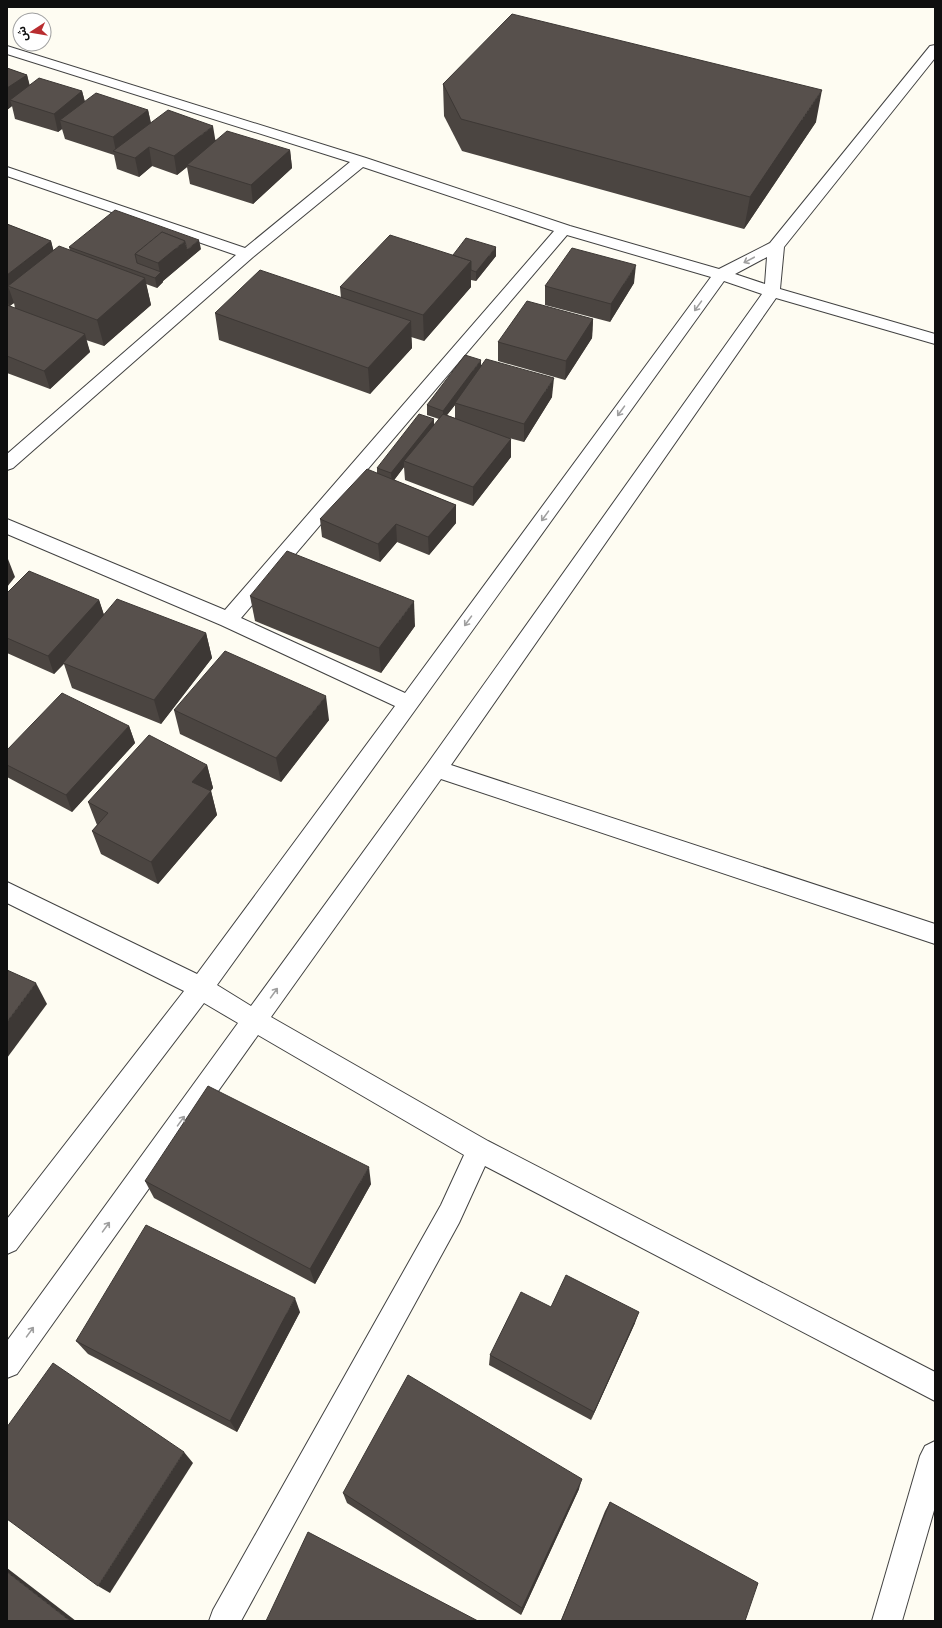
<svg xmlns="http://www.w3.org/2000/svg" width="942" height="1628" viewBox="0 0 942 1628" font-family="'Playfair Display','Noto Sans Arabic',serif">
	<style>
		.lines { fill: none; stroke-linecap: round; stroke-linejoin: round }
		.minor-casing { stroke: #424242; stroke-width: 2 }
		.minor { fill: #fff; fill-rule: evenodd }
		.wall { fill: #4b4541; fill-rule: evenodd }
		.shaded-wall { fill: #3d3835 }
		.building { fill: #57504c; stroke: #3d3835 }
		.oneway { stroke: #9f9f9f }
	</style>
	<rect width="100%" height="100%" fill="#fefcf2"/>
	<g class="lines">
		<g class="minor-casing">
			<g id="minor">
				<path d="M935 45V58L784 247 780 289 935 334V344L776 298 451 765 935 924V944L441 779 271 1017 488 1141 935 1372V1401L485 1166 459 1223 241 1621H209L213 1610 441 1205 464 1155 258 1035 17 1374 7 1378V1341L238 1023 204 1003 16 1250 7 1254V1219L184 991 7 903V882L197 974 395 706 221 625 7 534V519L225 610 554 231 363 167 253 257 13 468 7 470V454L236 255 7 176V167L245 248 350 162 7 54V46L366 158 570 226 719 269 770 243 930 46ZM567 235 711 277 405 693 241 618ZM767 257 765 284 735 274ZM724 281 762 294 428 763 251 1006 217 985Z"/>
				<path d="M935 1441V1507L902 1621H872L920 1456 925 1446Z"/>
			</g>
		</g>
		<use href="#minor" class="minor"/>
	</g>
	<g class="wall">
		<path d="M7 68 27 75 30 86 82 91 85 102 148 110 151 123 216 140 290 150 292 168 253 204 190 184 187 167 177 175 152 166 139 177 117 169 114 155 65 139 62 129 58 132 15 119 12 106 7 110Z"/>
		<path d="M443 84 816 122 744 229 462 151 444 116Z"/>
		<path d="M7 224 51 241 53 250 70 251 69 247 201 249 163 281V282L157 288 146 284 151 305 104 346 86 340 90 352 50 389 7 373ZM14 303 15 308 10 306Z"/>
		<path d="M453 255 496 256 476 281 471 280V287L424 341 411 337 412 348 370 394 219 340 215 313 341 298 340 287Z"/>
		<path d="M634 283 610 322 545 305V286Z"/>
		<path d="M593 319 592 338 565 380 498 361V342Z"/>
		<path d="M481 365 552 397 524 442 509 438 511 439V457L473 506 405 480 404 467 394 480 456 505V523L429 555 397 542 380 562 322 537 320 519 377 473V468L434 419V426L439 419 427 415V405ZM455 405V418L447 415Z"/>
		<path d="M7 593 99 600 104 615 206 633 212 658 161 724 72 688 64 664 54 674 7 653Z"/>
		<path d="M250 596 415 626 381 673 255 621Z"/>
		<path d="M174 710 329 720 281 782 180 734Z"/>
		<path d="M129 726 135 743 72 812 7 777V750Z"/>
		<path d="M207 765 213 788 211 791 217 815 158 884 101 854 92 831 97 825 88 802Z"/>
		<path d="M145 1181 371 1184 315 1284 154 1198Z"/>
		<path d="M551 1307 635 1323 591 1420 489 1365 490 1355Z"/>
		<path d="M300 1312 237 1432 88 1354 76 1341Z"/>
		<path d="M579 1489 521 1615 347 1503 343 1493Z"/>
		<path d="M610 1502 745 1621H561L605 1511Z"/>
	</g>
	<g class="shaded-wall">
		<path d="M27 75 31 93 10 100 12 106 7 110V88Z"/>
		<path d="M822 90 816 122 744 229 750 197Z"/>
		<path d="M82 91 87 110 60 120 62 129 58 132 54 114Z"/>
		<path d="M148 110 152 129 116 152 113 137Z"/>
		<path d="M213 126 216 144 187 165V167L177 175 174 156Z"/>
		<path d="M149 147 152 166 139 177 135 158Z"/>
		<path d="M290 150 292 168 253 204 251 185Z"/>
		<path d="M199 240 201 249 189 259 187 250Z"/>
		<path d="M51 241 58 267 8 286 14 303 9 306 7 299V275Z"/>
		<path d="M185 241 189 259 163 281V282L157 288 155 278 160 273 158 263Z"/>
		<path d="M496 247V256L476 281V272Z"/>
		<path d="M471 261V287L424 341 423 315Z"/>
		<path d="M636 265 634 283 610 322 611 304Z"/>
		<path d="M145 278 151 305 104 346 97 320Z"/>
		<path d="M593 319 592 338 565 380 566 361Z"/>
		<path d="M411 321 412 348 370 394 368 368Z"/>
		<path d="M85 334 90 352 50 389 44 371Z"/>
		<path d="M481 360V369L455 403V405L443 420V411Z"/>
		<path d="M554 378 552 397 524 442V424Z"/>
		<path d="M434 419V429L404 461V467L392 483 391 473Z"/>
		<path d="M511 439V457L473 506V487Z"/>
		<path d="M456 505V523L429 555 428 537Z"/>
		<path d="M396 524 397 542 380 562 378 544Z"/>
		<path d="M8 559 15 577 7 587V561Z"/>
		<path d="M99 600 105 618 54 674 48 656Z"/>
		<path d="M414 601 415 626 381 673 379 648Z"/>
		<path d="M206 633 212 658 161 724 154 700Z"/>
		<path d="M326 696 329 720 281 782 276 758Z"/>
		<path d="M129 726 135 743 72 812 66 795Z"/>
		<path d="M207 765 213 788 198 806 192 782Z"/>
		<path d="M211 791 217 815 158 884 151 862Z"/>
		<path d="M36 983 47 1004 7 1058V1022Z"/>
		<path d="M369 1167 371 1184 315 1284 310 1269Z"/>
		<path d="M295 1298 300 1312 237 1432 230 1421Z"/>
		<path d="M639 1312 635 1323 591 1420 594 1412Z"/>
		<path d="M184 1452 193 1463 110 1593 98 1586Z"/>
		<path d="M582 1479 579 1489 521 1615 522 1608Z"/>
		<path d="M7 1568 76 1621H70L7 1572Z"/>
	</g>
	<g class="building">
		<path d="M512 14 822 90 750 197 461 119 443 84Z"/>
		<path d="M7 68 27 75 7 88Z"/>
		<path d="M39 78 82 91 54 114 10 100Z"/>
		<path d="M96 93 148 110 113 137 60 120Z"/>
		<path d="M168 110 213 126 174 156 149 147 135 158 113 151Z"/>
		<path d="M227 131 290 150 251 185 187 165Z"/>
		<path d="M115 210 199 240 187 250 185 241 162 232 135 254 137 263 161 272 155 278 69 247Z"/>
		<path d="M7 224 51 241 7 275Z"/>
		<path d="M162 232 185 241 158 263 135 254Z"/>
		<path d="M390 235 471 261 423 315 340 287Z"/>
		<path d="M466 238 496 247 476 272 471 270V261L453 255Z"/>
		<path d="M59 246 145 278 97 320 8 286Z"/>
		<path d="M572 248 636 265 611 304 545 286Z"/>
		<path d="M260 270 411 321 368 368 215 313Z"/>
		<path d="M527 301 593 319 566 361 498 342Z"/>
		<path d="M7 305 85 334 44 371 7 356Z"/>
		<path d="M465 355 481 360 443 411 427 405Z"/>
		<path d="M486 359 554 378 524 424 455 403Z"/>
		<path d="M419 414 434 419 391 473 377 468Z"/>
		<path d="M443 414 511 439 473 487 404 461Z"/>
		<path d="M367 469 456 505 428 537 396 524 378 544 320 519Z"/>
		<path d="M287 551 414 601 379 648 250 596Z"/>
		<path d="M29 571 99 600 48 656 7 638V593Z"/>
		<path d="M117 599 206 633 154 700 63 663Z"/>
		<path d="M225 651 326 696 276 758 174 710Z"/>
		<path d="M62 693 129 726 66 795 7 765V750Z"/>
		<path d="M149 735 207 765 192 782 211 791 151 862 92 831 108 813 88 802Z"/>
		<path d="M7 970 36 983 7 1022Z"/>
		<path d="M208 1086 369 1167 310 1269 145 1181Z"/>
		<path d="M146 1225 295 1298 230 1421 76 1341Z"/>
		<path d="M566 1275 639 1312 594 1412 490 1355 521 1292 551 1307Z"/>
		<path d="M53 1363 184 1452 98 1586 7 1519V1427Z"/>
		<path d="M408 1375 582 1479 522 1608 343 1493Z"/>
		<path d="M610 1502 758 1583 745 1621H561Z"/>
		<path d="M308 1532 478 1621H266Z"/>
		<path d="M7 1572 70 1621H7Z"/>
	</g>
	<defs><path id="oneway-shaft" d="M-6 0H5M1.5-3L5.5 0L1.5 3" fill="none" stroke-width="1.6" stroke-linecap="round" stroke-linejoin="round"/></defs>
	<g class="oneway">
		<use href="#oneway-shaft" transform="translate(749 260) rotate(152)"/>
		<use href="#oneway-shaft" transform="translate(698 306) rotate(126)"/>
		<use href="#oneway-shaft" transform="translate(621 411) rotate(126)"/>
		<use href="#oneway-shaft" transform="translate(545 516) rotate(126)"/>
		<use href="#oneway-shaft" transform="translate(468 621) rotate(126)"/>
		<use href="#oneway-shaft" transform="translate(274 993) rotate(-54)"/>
		<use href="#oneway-shaft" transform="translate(181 1121) rotate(-54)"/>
		<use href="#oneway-shaft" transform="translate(106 1227) rotate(-54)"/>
		<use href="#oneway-shaft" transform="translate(30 1332) rotate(-54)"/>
	</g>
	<rect width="942" height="1628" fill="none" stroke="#0f0f0f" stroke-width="16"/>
	<g transform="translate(32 32) rotate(258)"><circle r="19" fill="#ffffff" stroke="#9f9f9f"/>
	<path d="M0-3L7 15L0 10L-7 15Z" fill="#b92d30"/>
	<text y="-6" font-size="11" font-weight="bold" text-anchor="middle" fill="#0f0f0f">ش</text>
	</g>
</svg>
